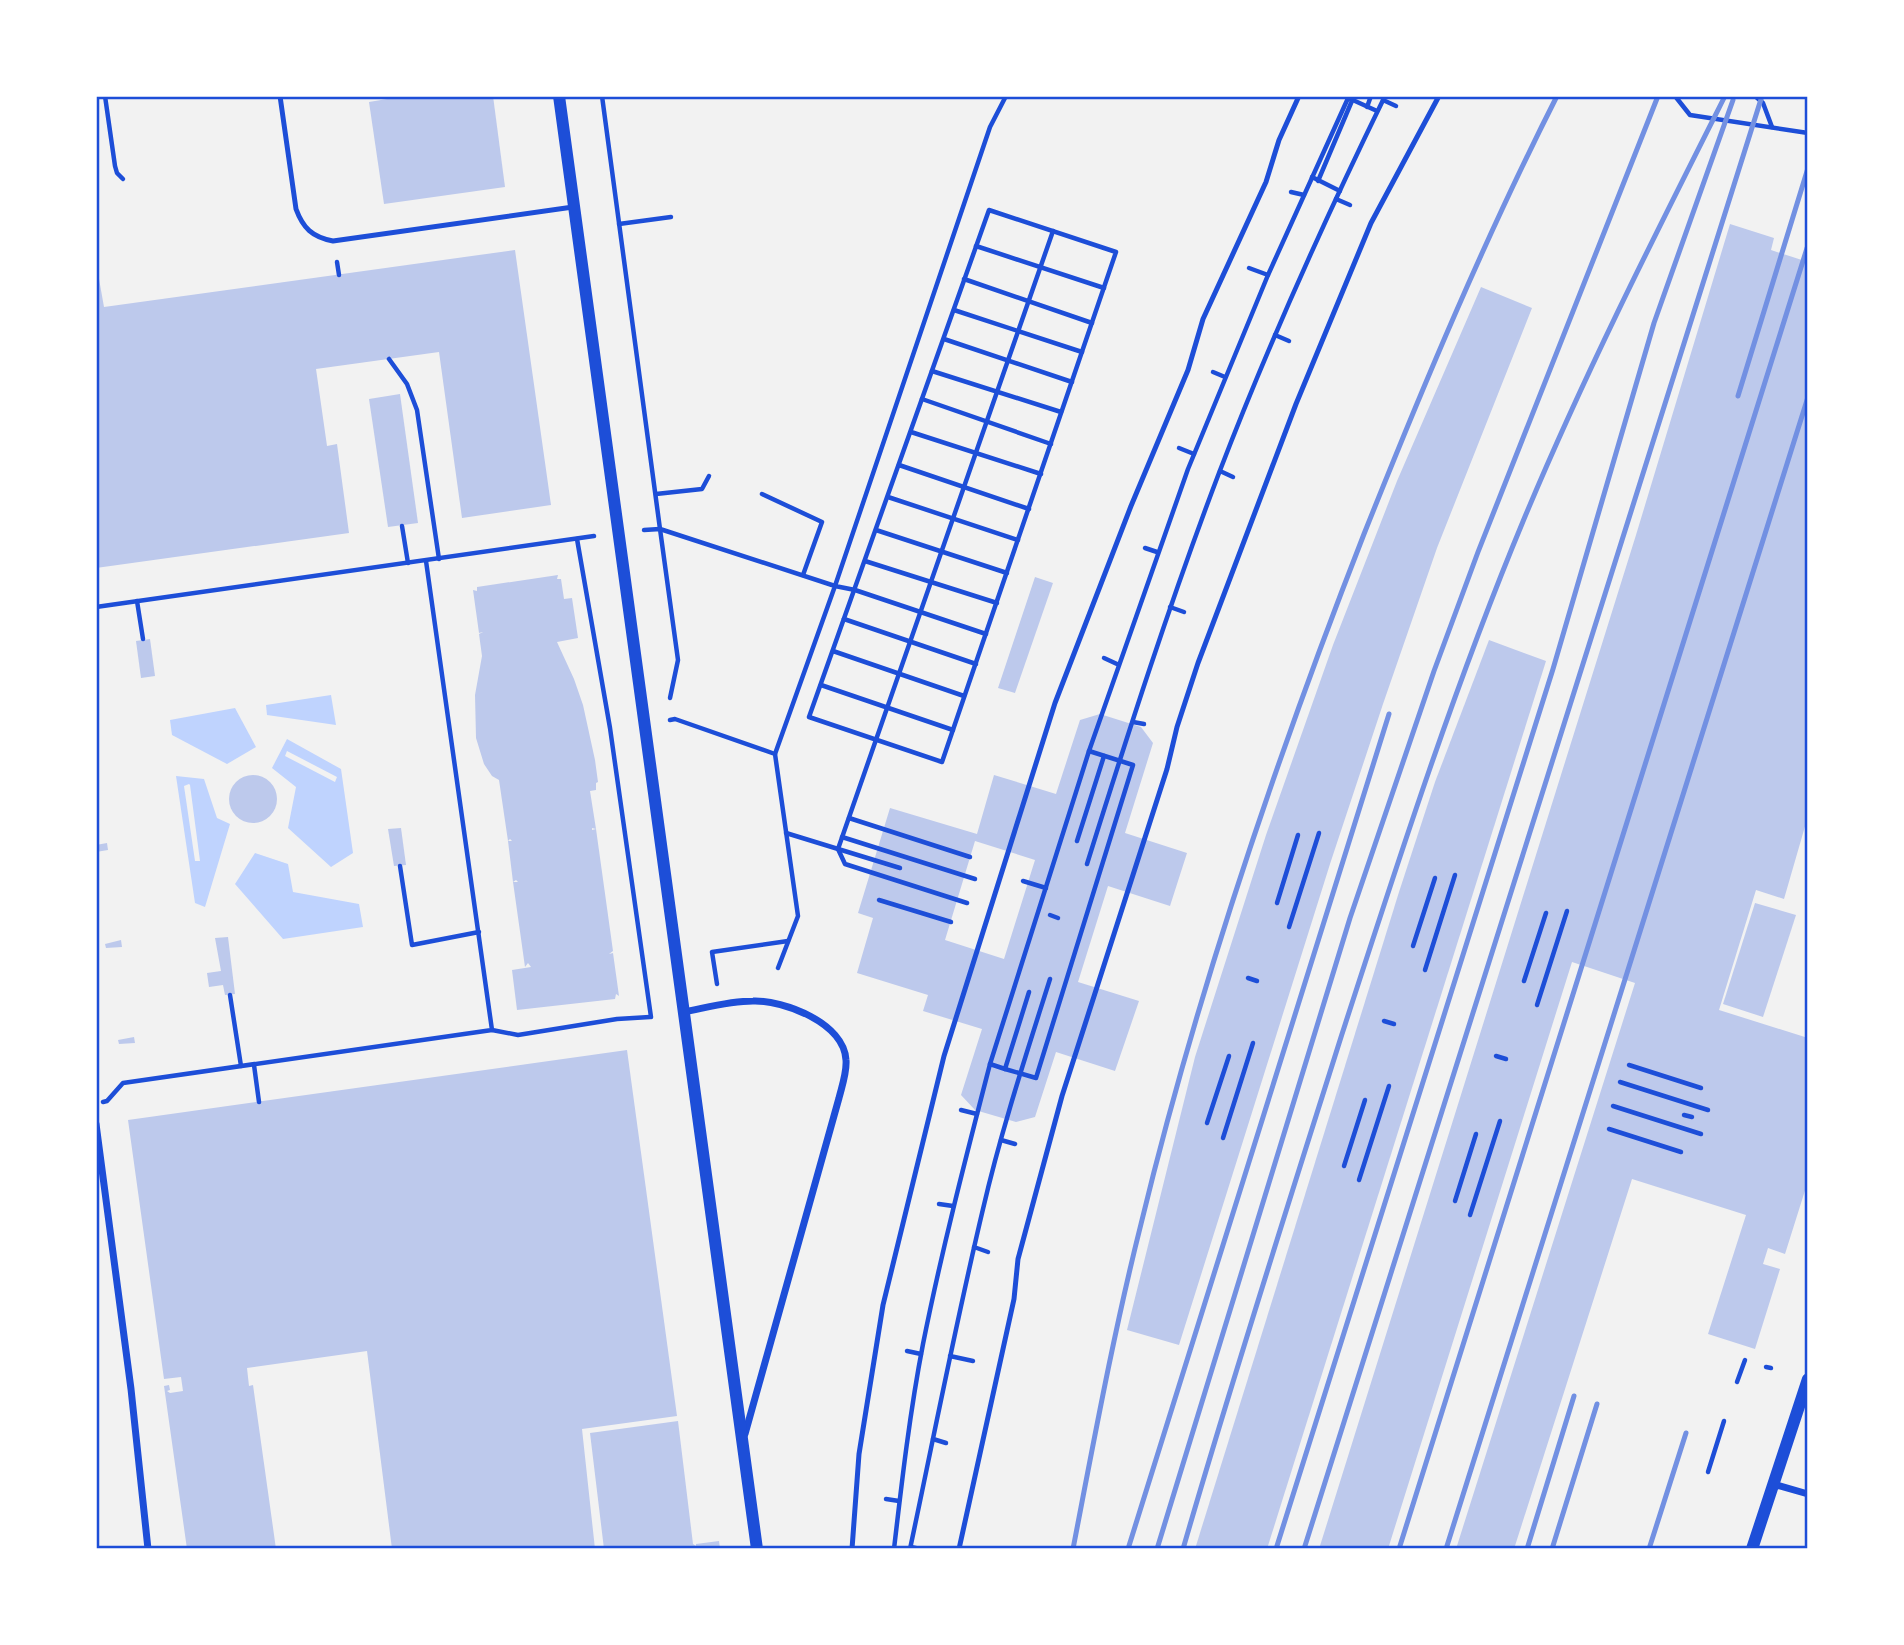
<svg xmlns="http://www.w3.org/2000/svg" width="1904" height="1645" viewBox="0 0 1904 1645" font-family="Montserrat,sans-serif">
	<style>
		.water { fill: #bfd3fe; fill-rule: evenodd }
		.building { fill: #bdc9ec; fill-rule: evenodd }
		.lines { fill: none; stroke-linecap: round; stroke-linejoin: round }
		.path { stroke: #1d4ed8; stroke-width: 4.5 }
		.service { stroke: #1d4ed8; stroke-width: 5 }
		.minor { stroke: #1d4ed8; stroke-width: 7 }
		.tertiary { stroke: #1d4ed8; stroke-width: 12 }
		.rail { stroke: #7290e2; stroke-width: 5 }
		.neatline { fill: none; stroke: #1d4ed8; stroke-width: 2.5 }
	</style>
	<rect width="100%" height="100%" fill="#f2f2f2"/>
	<g class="water">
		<path d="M331 695 336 725 267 715 266 705Z"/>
		<path d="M235 708 256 747 227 764 172 735 170 720Z"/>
		<path d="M287 739 341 769 353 853 331 867 288 828 296 787 272 768ZM287 751 337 777 335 782 285 756Z"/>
		<path d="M176 776 204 779 217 818 230 824 205 907 195 903ZM189 784 190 785 200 861H195L184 786Z"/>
		<path d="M255 853 288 864 293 892 359 904 363 927 283 939 235 884Z"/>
	</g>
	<g class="building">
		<path d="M405 96H493L505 187 384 204 369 102Z"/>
		<path d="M1730 224 1774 238 1771 250 1808 262V816L1784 899 1756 890 1719 1010 1808 1038V1181L1785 1254 1768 1248 1763 1264 1780 1269 1755 1349 1708 1334 1746 1215 1632 1179 1514 1549H1456L1635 983 1572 962 1388 1549H1319L1636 535Z"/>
		<path d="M515 250 551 505 462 518 439 352 316 369 327 446 337 444 349 533 96 568V262L104 307Z"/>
		<path d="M1481 287 1532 308 1437 548 1383 704 1330 864 1179 1345 1127 1330 1195 1057 1266 835 1333 645 1397 481Z"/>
		<path d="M400 394 418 523 388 527 369 399Z"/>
		<path d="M558 575 557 579H561L564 599 572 598 578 638 557 642 574 679 583 705 595 760 598 782 596 783V790L590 791 596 829 592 828V830L596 829 613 951 609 954 613 953 619 996 616 994 615 999 517 1010 512 970 531 967 528 963 525 967 513 882H518L516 880 513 882 508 841H512L510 839 508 841 499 780 492 776 484 764 476 738 475 695 482 656 479 634 483 632 479 633 473 590 477 591V587Z"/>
		<path d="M1035 577 1053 583 1015 693 998 688Z"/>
		<path d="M150 639 155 676 141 678 136 641Z"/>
		<path d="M1489 640 1546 661 1267 1549H1195L1399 892 1435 782Z"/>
		<path d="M1100 714 1141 727 1153 743 1125 833 1187 853 1170 906 1108 886 1078 982 1139 1001 1115 1071 1056 1052 1035 1117 1016 1122 975 1110 961 1095 982 1029 923 1011 928 995 857 973 873 918 858 913 890 808 977 834 994 775 1056 794 1080 720ZM975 841 1035 860 1004 959 945 940Z"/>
		<circle cx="253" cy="799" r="24"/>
		<path d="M401 828 406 865 394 866 388 829Z"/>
		<path d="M107 843 108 850 96 852V845Z"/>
		<path d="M1755 903 1796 915 1763 1017 1723 1004Z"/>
		<path d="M228 937 235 994 225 995 223 985 209 987 207 973 221 971 215 938Z"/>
		<path d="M121 940 122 947 106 948 105 944Z"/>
		<path d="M134 1037 135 1043 119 1044 118 1040Z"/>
		<path d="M627 1050 677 1416 582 1429 595 1549H392L367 1351 247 1368 249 1386 253 1385 276 1549H190V1545V1549H187L164 1386 169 1385 170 1390 167 1391 170 1393 183 1391 181 1377 164 1379 128 1120Z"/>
		<path d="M678 1421 693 1544 696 1546V1544L719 1541 720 1549H604L590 1433Z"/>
	</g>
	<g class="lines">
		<g class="path">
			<path d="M105 96 115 166 117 173 123 179"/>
			<path d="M602 96 660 529 835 586 775 754"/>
			<path d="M1344 96 1377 111"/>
			<path d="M1675 96 1690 115 1808 133"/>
			<path d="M1755 96 1763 103 1772 127"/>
			<path d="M1383 100 1396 106"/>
			<path d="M1367 107 1371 96"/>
			<path d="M1312 177 1340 191"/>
			<path d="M1318 181 1354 96"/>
			<path d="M1291 192 1304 195"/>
			<path d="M1336 199 1350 205"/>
			<path d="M989 210 1116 252 942 762 809 717Z"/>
			<path d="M619 224 671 217"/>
			<path d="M976 246 1104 288"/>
			<path d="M337 262 339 275"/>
			<path d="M1249 268 1268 275"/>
			<path d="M964 279 1092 323"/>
			<path d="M954 310 1082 352"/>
			<path d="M1275 335 1289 341"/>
			<path d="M944 339 1072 382"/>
			<path d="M389 359 407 384 417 410 439 559"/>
			<path d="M932 371 1061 412"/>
			<path d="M1213 372 1225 377"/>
			<path d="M922 399 1051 444"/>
			<path d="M911 432 1041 474"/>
			<path d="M1179 448 1194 454"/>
			<path d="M899 465 1029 509"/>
			<path d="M1220 471 1233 477"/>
			<path d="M656 494 702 489 709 476"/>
			<path d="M762 494 822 522 803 575"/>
			<path d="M888 497 1018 540"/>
			<path d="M402 526 408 563"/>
			<path d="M644 530 660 529 678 660 670 698"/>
			<path d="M876 530 1007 573"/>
			<path d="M577 539 610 728 651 1017"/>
			<path d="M1145 548 1157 552"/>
			<path d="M865 561 997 603"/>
			<path d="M137 601 143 639"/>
			<path d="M96 607 594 536"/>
			<path d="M1170 607 1184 612"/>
			<path d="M844 619 976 664"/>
			<path d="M986 634 855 590 835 586 990 127 1006 96"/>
			<path d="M833 651 964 696"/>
			<path d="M1104 658 1117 664"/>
			<path d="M821 685 953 730"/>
			<path d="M670 720 675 719 775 754 798 916 778 968"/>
			<path d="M1133 722 1144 724"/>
			<path d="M849 818 970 857"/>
			<path d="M786 833 900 868"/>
			<path d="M842 837 975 879"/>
			<path d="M1077 841 1104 756"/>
			<path d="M1087 864C1128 733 1170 602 1219 473 1268 345 1325 219 1385 96"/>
			<path d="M400 866 412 945 479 932"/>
			<path d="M1023 881 1046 888"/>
			<path d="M879 900 951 922"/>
			<path d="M967 903 845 864 838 849 1053 231"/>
			<path d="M1277 903 1298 835"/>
			<path d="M1050 915 1058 918"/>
			<path d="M1289 927 1319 833"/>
			<path d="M1413 946 1435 878"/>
			<path d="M1425 970 1455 875"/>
			<path d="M1248 978 1257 981"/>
			<path d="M1524 981 1546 913"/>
			<path d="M717 984 712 952 788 941"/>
			<path d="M1029 992 1005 1069 1036 1078 1133 765 1089 751 1188 469 1268 275 1349 96"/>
			<path d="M230 995 241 1066"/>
			<path d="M1537 1005 1567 911"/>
			<path d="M1384 1021 1394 1024"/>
			<path d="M492 1030 518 1035 617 1019 650 1017"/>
			<path d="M1496 1056 1506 1059"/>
			<path d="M990 1064 1089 751"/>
			<path d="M254 1065 259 1102"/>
			<path d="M1629 1065 1701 1088"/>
			<path d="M1620 1082 1708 1110"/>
			<path d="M103 1102 107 1101 123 1083 492 1030 426 561"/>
			<path d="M1613 1106 1701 1134"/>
			<path d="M961 1110 977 1114"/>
			<path d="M1684 1115 1692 1117"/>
			<path d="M1207 1123 1229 1056"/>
			<path d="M1609 1129 1681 1152"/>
			<path d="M1223 1138 1253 1043"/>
			<path d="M1001 1140 1015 1144"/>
			<path d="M1344 1166 1365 1100"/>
			<path d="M1359 1180 1389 1086"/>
			<path d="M1455 1201 1476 1134"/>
			<path d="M939 1204 953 1206"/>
			<path d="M1470 1215 1500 1121"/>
			<path d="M974 1247 988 1252"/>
			<path d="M907 1351 921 1354"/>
			<path d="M950 1356 973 1361"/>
			<path d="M1766 1367 1771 1368"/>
			<path d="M1737 1382 1745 1360"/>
			<path d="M933 1439 946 1443"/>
			<path d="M1708 1472 1724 1421"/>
			<path d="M886 1499 899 1501"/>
			<path d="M96 1546 97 1549"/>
			<path d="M911 1547 920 1549"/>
			<path d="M894 1549C902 1480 910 1411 923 1344 942 1249 966 1157 990 1064L1005 1069"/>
			<path d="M910 1549C934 1436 956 1322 983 1209 1001 1131 1026 1055 1050 979"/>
		</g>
		<g class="service">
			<path d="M280 96 296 209C303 228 312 237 333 241L573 207"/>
			<path d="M852 1549 859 1454 883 1305 944 1056 1055 703 1131 506 1188 370 1203 319 1266 182 1279 140 1299 96"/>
			<path d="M959 1549 1014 1299 1018 1259 1062 1096 1167 769 1177 727 1198 663 1296 404 1371 223 1439 96"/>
		</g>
		<g class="minor">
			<path d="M683 1012C705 1008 729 1001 753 1001 784 1000 844 1023 846 1060 847 1072 842 1086 839 1098L745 1434"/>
			<path d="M96 1124 131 1389 148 1549"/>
			<path d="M1773 1484 1808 1494"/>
		</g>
		<g class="tertiary">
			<path d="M559 96 757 1549"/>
			<path d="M1752 1549 1808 1379"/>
		</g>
		<g class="rail">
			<path d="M1738 396 1808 168"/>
			<path d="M1073 1549C1094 1440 1114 1331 1141 1224 1198 989 1276 759 1364 534 1423 386 1485 238 1557 96"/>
			<path d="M1128 1549 1389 714"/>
			<path d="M1157 1549 1350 918 1434 671 1478 552 1658 96"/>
			<path d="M1183 1549C1233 1376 1288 1205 1342 1034 1398 861 1454 687 1524 519 1584 375 1655 235 1725 96"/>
			<path d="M1276 1549 1553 669 1654 323 1733 100"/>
			<path d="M1304 1549 1762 96"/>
			<path d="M1399 1549 1808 245"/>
			<path d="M1446 1549 1808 397"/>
			<path d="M1527 1549 1574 1396"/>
			<path d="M1552 1549 1597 1404"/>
			<path d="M1649 1549 1686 1433"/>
		</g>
	</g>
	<rect width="1904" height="1645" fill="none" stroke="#ffffff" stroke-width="196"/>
	<rect x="98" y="98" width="1708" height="1449" class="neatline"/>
</svg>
